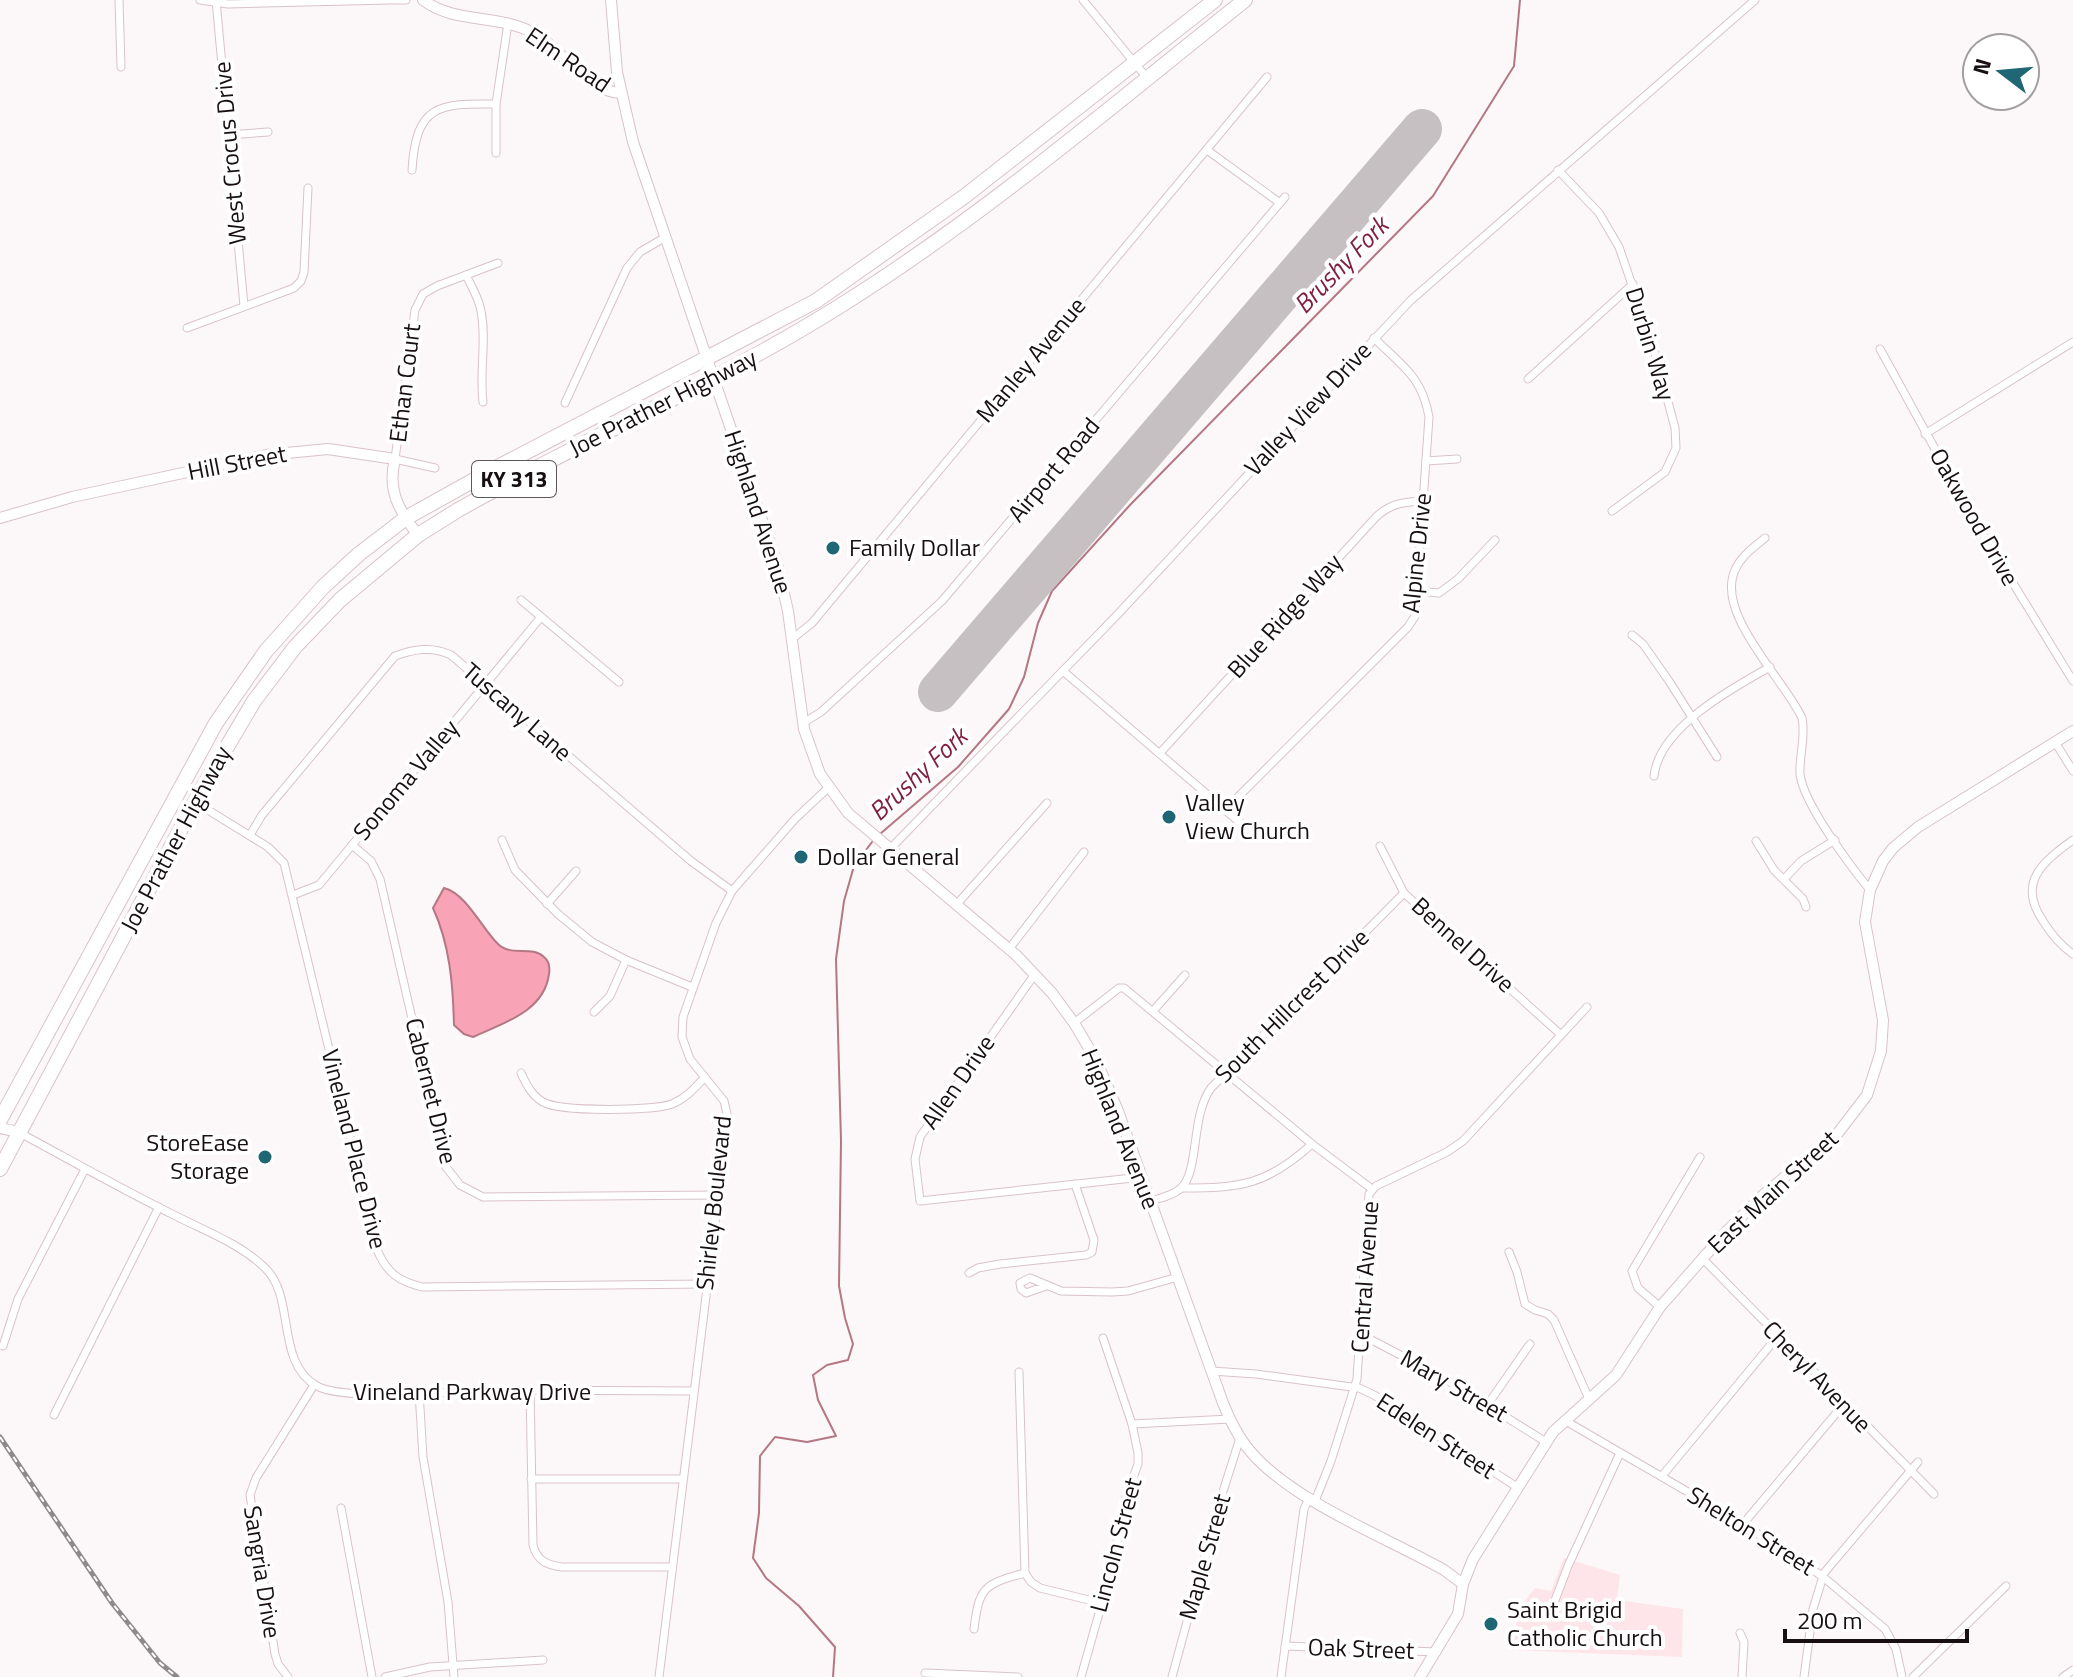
<svg xmlns="http://www.w3.org/2000/svg" width="2073" height="1677" viewBox="0 0 2073 1677" font-family="'Titillium Web',sans-serif">
	<style>
		.built { fill: #fee5ea }
		.water { fill: #f8a3b6; stroke: #b47784; stroke-width: 2 }
		.lines { fill: none; stroke-linecap: round; stroke-linejoin: round }
		.stream { stroke: #b47784; stroke-width: 2 }
		.runway { stroke: #c6c0c2; stroke-width: 40 }
		.street-casing { stroke: #d9c3c8; stroke-width: 9 }
		.secondary-casing { stroke: #d9c3c8; stroke-width: 12 }
		.highway-casing { stroke: #d9c3c8; stroke-width: 16 }
		.street { stroke: #fff; stroke-width: 7 }
		.secondary { stroke: #fff; stroke-width: 10 }
		.highway { stroke: #fff; stroke-width: 14 }
		.rail-casing { stroke: #90898b; stroke-width: 5 }
		.rail { stroke: #fff; stroke-width: 2; stroke-dasharray: 6; stroke-linecap: butt }
		.poi-dot { fill: #1f6775; stroke: #fff; stroke-width: 3 }
		.labels { text-anchor: middle; stroke-width: 8; stroke-linejoin: round; paint-order: stroke }
		.shield { fill: #fff; stroke: #5d5758; stroke-width: 2 }
		.shield-label { font-size: 22px; font-weight: bold; fill: #170f11 }
		.street-label { font-size: 24px; fill: #170f11; stroke: #fff }
		.poi-label { font-size: 24px; fill: #170f11; stroke: #fff; text-anchor: start }
		.water-label { font-size: 26px; font-style: italic; fill: #7f1e40; stroke: #fff }
	</style>
	<rect width="100%" height="100%" fill="#fcf7f8"/>
	<path class="built" d="M1564 1558 1620 1575 1617 1600 1683 1609 1682 1657 1512 1650 1519 1608 1535 1588 1551 1591Z"/>
	<path class="water" d="M444 888C467 894 482 929 498 944 511 957 531 945 544 957 549 961 550 968 549 974 544 1012 503 1023 473 1037L464 1034 454 1025C453 985 450 945 433 908Z"/>
	<g class="lines">
		<g class="stream">
			<path d="M880 834 958 767 1009 709 1024 677 1038 623 1052 591 1130 505 1433 196 1514 66 1520 0"/>
			<path d="M833 1677 835 1647 799 1606 766 1578 753 1558 759 1513 760 1456 775 1437 807 1442 836 1436 818 1400 813 1375 827 1365 848 1360 853 1344 845 1318 839 1286 841 1141 836 959 844 901 854 866 872 842"/>
		</g>
		<path class="runway" d="M938 692 1422 129"/>
		<g class="street-casing">
			<g id="street">
				<path d="M119 0 121 67"/>
				<path d="M200 0 228 4 389 0"/>
				<path d="M216 0 244 306"/>
				<path d="M392 0H406"/>
				<path d="M1083 0 1147 78"/>
				<path d="M228 135 268 132"/>
				<path d="M1207 150 1280 203"/>
				<path d="M496 153V104L508 23"/>
				<path d="M412 170C416 105 438 103 496 104"/>
				<path d="M1558 170 1599 213 1619 247 1653 346 1675 428 1676 448 1665 472 1612 511"/>
				<path d="M466 275C471 286 479 298 481 311 487 341 479 371 483 402"/>
				<path d="M187 328 294 288 301 281 304 272 308 188"/>
				<path d="M1880 349 1973 518 2073 681"/>
				<path d="M1528 379 1633 284"/>
				<path d="M565 403 627 268 640 252 664 238"/>
				<path d="M1925 434 2073 342"/>
				<path d="M1426 461 1457 459"/>
				<path d="M435 468 395 459 415 310 423 294 437 286 498 263"/>
				<path d="M1765 538C1753 548 1741 556 1735 570 1715 614 1784 679 1802 718 1806 737 1799 755 1800 774 1803 803 1851 867 1870 890"/>
				<path d="M1417 591 1439 593 1458 579 1495 540"/>
				<path d="M521 600 619 682"/>
				<path d="M1632 635 1643 644 1669 681 1717 757"/>
				<path d="M792 639 812 623 1267 77"/>
				<path d="M1063 671 1244 826"/>
				<path d="M803 723 821 712 942 601 1285 197"/>
				<path d="M2055 742 2073 771"/>
				<path d="M1160 753 1376 517C1391 503 1404 502 1423 501"/>
				<path d="M1654 776C1659 728 1732 688 1770 667"/>
				<path d="M195 802 268 847 284 863 378 1252C388 1274 399 1281 422 1287L707 1284"/>
				<path d="M1226 809 1408 627 1415 616 1429 417C1422 376 1402 366 1374 338"/>
				<path d="M250 835 262 815 395 656C414 649 432 646 451 655L691 861 732 891"/>
				<path d="M502 840 515 870 558 914 592 942 626 960 692 987"/>
				<path d="M2073 840C2042 862 2017 883 2043 921 2051 934 2060 945 2073 954"/>
				<path d="M1756 841 1774 870 1803 899 1806 907"/>
				<path d="M352 845 371 861 380 879 446 1167 460 1185 483 1197 717 1195"/>
				<path d="M1380 846 1404 893 1560 1034"/>
				<path d="M890 849 1118 614 1410 301 1755 0"/>
				<path d="M1785 878 1801 861 1835 840"/>
				<path d="M293 895 319 885 541 617"/>
				<path d="M547 904 576 871"/>
				<path d="M957 904 1047 803"/>
				<path d="M1009 949 1084 852"/>
				<path d="M1035 974 920 1137 915 1159 920 1201 1142 1177"/>
				<path d="M1153 1011 1185 975"/>
				<path d="M594 1012 610 996 626 960"/>
				<path d="M1074 1023 1119 988H1124L1312 1144 1372 1189"/>
				<path d="M521 1073C526 1084 532 1096 543 1102 560 1112 653 1111 672 1104 686 1098 695 1088 705 1077"/>
				<path d="M20 1133C72 1161 123 1190 176 1216 205 1231 241 1244 265 1268 296 1297 275 1363 317 1386 345 1402 461 1390 498 1390 563 1390 628 1391 693 1391"/>
				<path d="M1182 1188C1241 1188 1267 1185 1312 1144"/>
				<path d="M1151 1201C1160 1198 1172 1196 1180 1189 1200 1173 1190 1117 1211 1088L1404 893"/>
				<path d="M1509 1252 1517 1272 1525 1304 1535 1310 1548 1314 1554 1320 1589 1399"/>
				<path d="M1702 1258 1934 1494"/>
				<path d="M969 1273 978 1268 1000 1264 1086 1255 1092 1252 1094 1240 1075 1184"/>
				<path d="M1046 1286 1026 1293 1021 1289 1020 1283 1030 1278 1061 1291 1112 1292 1128 1291 1178 1277"/>
				<path d="M1660 1307 1638 1288 1632 1271 1700 1157"/>
				<path d="M1360 1334 1437 1374 1546 1442"/>
				<path d="M3 1346 18 1299 85 1169"/>
				<path d="M1211 1371 1256 1374 1359 1388 1374 1395 1517 1487"/>
				<path d="M1019 1372 1025 1573 1031 1582 1040 1588 1101 1603"/>
				<path d="M530 1390 533 1545C537 1561 547 1565 562 1567H671"/>
				<path d="M419 1392 423 1457 448 1602 454 1677"/>
				<path d="M1488 1404 1530 1344"/>
				<path d="M54 1415 159 1207"/>
				<path d="M1564 1420 1743 1524 1822 1576 1885 1629 1896 1649 1902 1677"/>
				<path d="M1132 1424 1230 1419"/>
				<path d="M1662 1476 1778 1336"/>
				<path d="M531 1479H683"/>
				<path d="M1315 1501 1331 1461 1357 1379 1369 1194 1376 1186 1447 1152 1463 1141 1587 1007"/>
				<path d="M341 1508 372 1677"/>
				<path d="M1743 1524 1844 1404"/>
				<path d="M1554 1603 1568 1566 1620 1453"/>
				<path d="M974 1629C979 1587 984 1584 1025 1573"/>
				<path d="M1740 1633 1744 1642 1742 1677"/>
				<path d="M1285 1646 1437 1652"/>
				<path d="M925 1673 1018 1677"/>
				<path d="M288 1677 278 1664 275 1654 250 1495 256 1478 314 1385"/>
				<path d="M385 1677 430 1667 543 1660"/>
				<path d="M659 1677 728 1118 724 1101 690 1059 682 1037 683 1017 716 923 732 891 795 819 828 788"/>
				<path d="M1081 1677 1113 1564 1125 1500 1138 1464V1453L1132 1424 1103 1338"/>
				<path d="M1172 1677 1219 1504 1240 1438"/>
				<path d="M1281 1677 1304 1509 1309 1498"/>
				<path d="M1804 1677 1813 1609 1824 1573 1918 1462"/>
				<path d="M1913 1677 2006 1586"/>
				<path d="M2063 1677 2073 1670"/>
			</g>
		</g>
		<g class="secondary-casing">
			<g id="secondary">
				<path d="M423 0C456 25 500 13 535 34 561 49 590 93 621 93"/>
				<path d="M611 0 617 72 633 142 777 564 788 611 804 729 820 774 848 813 1016 955 1052 993 1074 1023 1096 1060 1118 1111 1223 1403C1229 1418 1236 1433 1246 1446 1286 1499 1386 1537 1444 1570L1463 1584"/>
				<path d="M0 518 72 497 266 455 328 449 395 459C387 490 399 511 418 535"/>
				<path d="M0 1128 19 1132"/>
				<path d="M1420 1677 1458 1614 1463 1584 1473 1559 1553 1432 1616 1375 1660 1307 1725 1233 1763 1195 1838 1133 1867 1095 1881 1051 1883 1020 1865 922 1870 890 1883 861 1893 848 1918 827 2073 731"/>
			</g>
		</g>
		<g class="highway-casing">
			<g id="highway">
				<path d="M0 1120 216 723 266 651 323 587 359 554 406 518 492 470 816 301 965 196 1215 0"/>
				<path d="M0 1169 202 789 254 701 295 647 340 600 418 535 458 510C585 438 720 382 843 304 985 215 1114 104 1245 0"/>
			</g>
		</g>
		<use href="#street" class="street"/>
		<use href="#secondary" class="secondary"/>
		<use href="#highway" class="highway"/>
		<g class="rail-casing">
			<path id="rail" d="M0 1437 112 1603 160 1663 177 1677"/>
		</g>
		<use href="#rail" class="rail"/>
	</g>
	<g class="poi-dot">
		<circle cx="833" cy="548" r="8"/>
		<circle cx="1169" cy="817" r="8"/>
		<circle cx="801" cy="857" r="8"/>
		<circle cx="265" cy="1157" r="8"/>
		<circle cx="1491" cy="1624" r="8"/>
	</g>
	<g class="labels">
		<rect class="shield" x="472" y="461" width="84" height="36" rx="6"/>
		<g class="shield-label">
			<text x="514" y="487">KY 313</text>
		</g>
		<g class="street-label">
			<text transform="translate(568 60) rotate(34)" y="8">Elm Road</text>
			<text transform="translate(230 153) rotate(-95)" y="8">West Crocus Drive</text>
			<text transform="translate(1650 344) rotate(73)" y="8">Durbin Way</text>
			<text transform="translate(1031 360) rotate(-50)" y="8">Manley Avenue</text>
			<text transform="translate(405 383) rotate(-83)" y="8">Ethan Court</text>
			<text transform="translate(663 403) rotate(-27)" y="8">Joe Prather Highway</text>
			<text transform="translate(1308 409) rotate(-47)" y="8">Valley View Drive</text>
			<text transform="translate(237 463) rotate(-11)" y="8">Hill Street</text>
			<text transform="translate(1054 470) rotate(-50)" y="8">Airport Road</text>
			<text transform="translate(758 512) rotate(72)" y="8">Highland Avenue</text>
			<text transform="translate(1974 517) rotate(60)" y="8">Oakwood Drive</text>
			<text transform="translate(1417 553) rotate(-84)" y="8">Alpine Drive</text>
			<text transform="translate(1285 616) rotate(-48)" y="8">Blue Ridge Way</text>
			<text transform="translate(517 712) rotate(41)" y="8">Tuscany Lane</text>
			<text transform="translate(406 780) rotate(-50)" y="8">Sonoma Valley</text>
			<text transform="translate(176 839) rotate(-62)" y="8">Joe Prather Highway</text>
			<text transform="translate(1463 945) rotate(42)" y="8">Bennel Drive</text>
			<text transform="translate(1292 1006) rotate(-45)" y="8">South Hillcrest Drive</text>
			<text transform="translate(958 1082) rotate(-55)" y="8">Allen Drive</text>
			<text transform="translate(431 1091) rotate(76)" y="8">Cabernet Drive</text>
			<text transform="translate(1120 1129) rotate(68)" y="8">Highland Avenue</text>
			<text transform="translate(354 1149) rotate(76)" y="8">Vineland Place Drive</text>
			<text transform="translate(1773 1192) rotate(-43)" y="8">East Main Street</text>
			<text transform="translate(714 1203) rotate(-84)" y="8">Shirley Boulevard</text>
			<text transform="translate(1365 1277) rotate(-86)" y="8">Central Avenue</text>
			<text transform="translate(1817 1377) rotate(46)" y="8">Cheryl Avenue</text>
			<text transform="translate(1454 1386) rotate(30)" y="8">Mary Street</text>
			<text x="472" y="1400">Vineland Parkway Drive</text>
			<text transform="translate(1436 1436) rotate(33)" y="8">Edelen Street</text>
			<text transform="translate(1751 1531) rotate(32)" y="8">Shelton Street</text>
			<text transform="translate(1116 1545) rotate(-75)" y="8">Lincoln Street</text>
			<text transform="translate(1205 1557) rotate(-74)" y="8">Maple Street</text>
			<text transform="translate(262 1572) rotate(81)" y="8">Sangria Drive</text>
			<text transform="translate(1361 1649) rotate(2)" y="8">Oak Street</text>
		</g>
		<g class="poi-label">
			<text x="849" y="556">Family Dollar</text>
			<text x="1185" y="811">Valley<tspan x="1185" dy="28">View Church</tspan></text>
			<text x="817" y="865">Dollar General</text>
			<text x="249" y="1151" text-anchor="end">StoreEase<tspan x="249" dy="28">Storage</tspan></text>
			<text x="1507" y="1618">Saint Brigid<tspan x="1507" dy="28">Catholic Church</tspan></text>
		</g>
		<g class="water-label">
			<text transform="translate(1341 265) rotate(-46)" y="9">Brushy Fork</text>
			<text transform="translate(918 774) rotate(-43)" y="9">Brushy Fork</text>
		</g>
	</g>
	<g transform="translate(2001 72) rotate(286)"><circle r="38" fill="#ffffff" stroke="#a29fa0" stroke-width="2"/>
	<path d="M0-6L14 30L0 20L-14 30Z" fill="#1f6775"/>
	<text y="-12" font-size="22" font-weight="bold" text-anchor="middle" fill="#170f11">N</text>
	</g>
	<path d="M1785 1629v12h182v-12" fill="none" stroke="#170f11" stroke-width="4"/>
	<text x="1797" y="1629" font-size="24" fill="#170f11" stroke="#ffffff" stroke-width="6" paint-order="stroke">200 m</text>
</svg>
